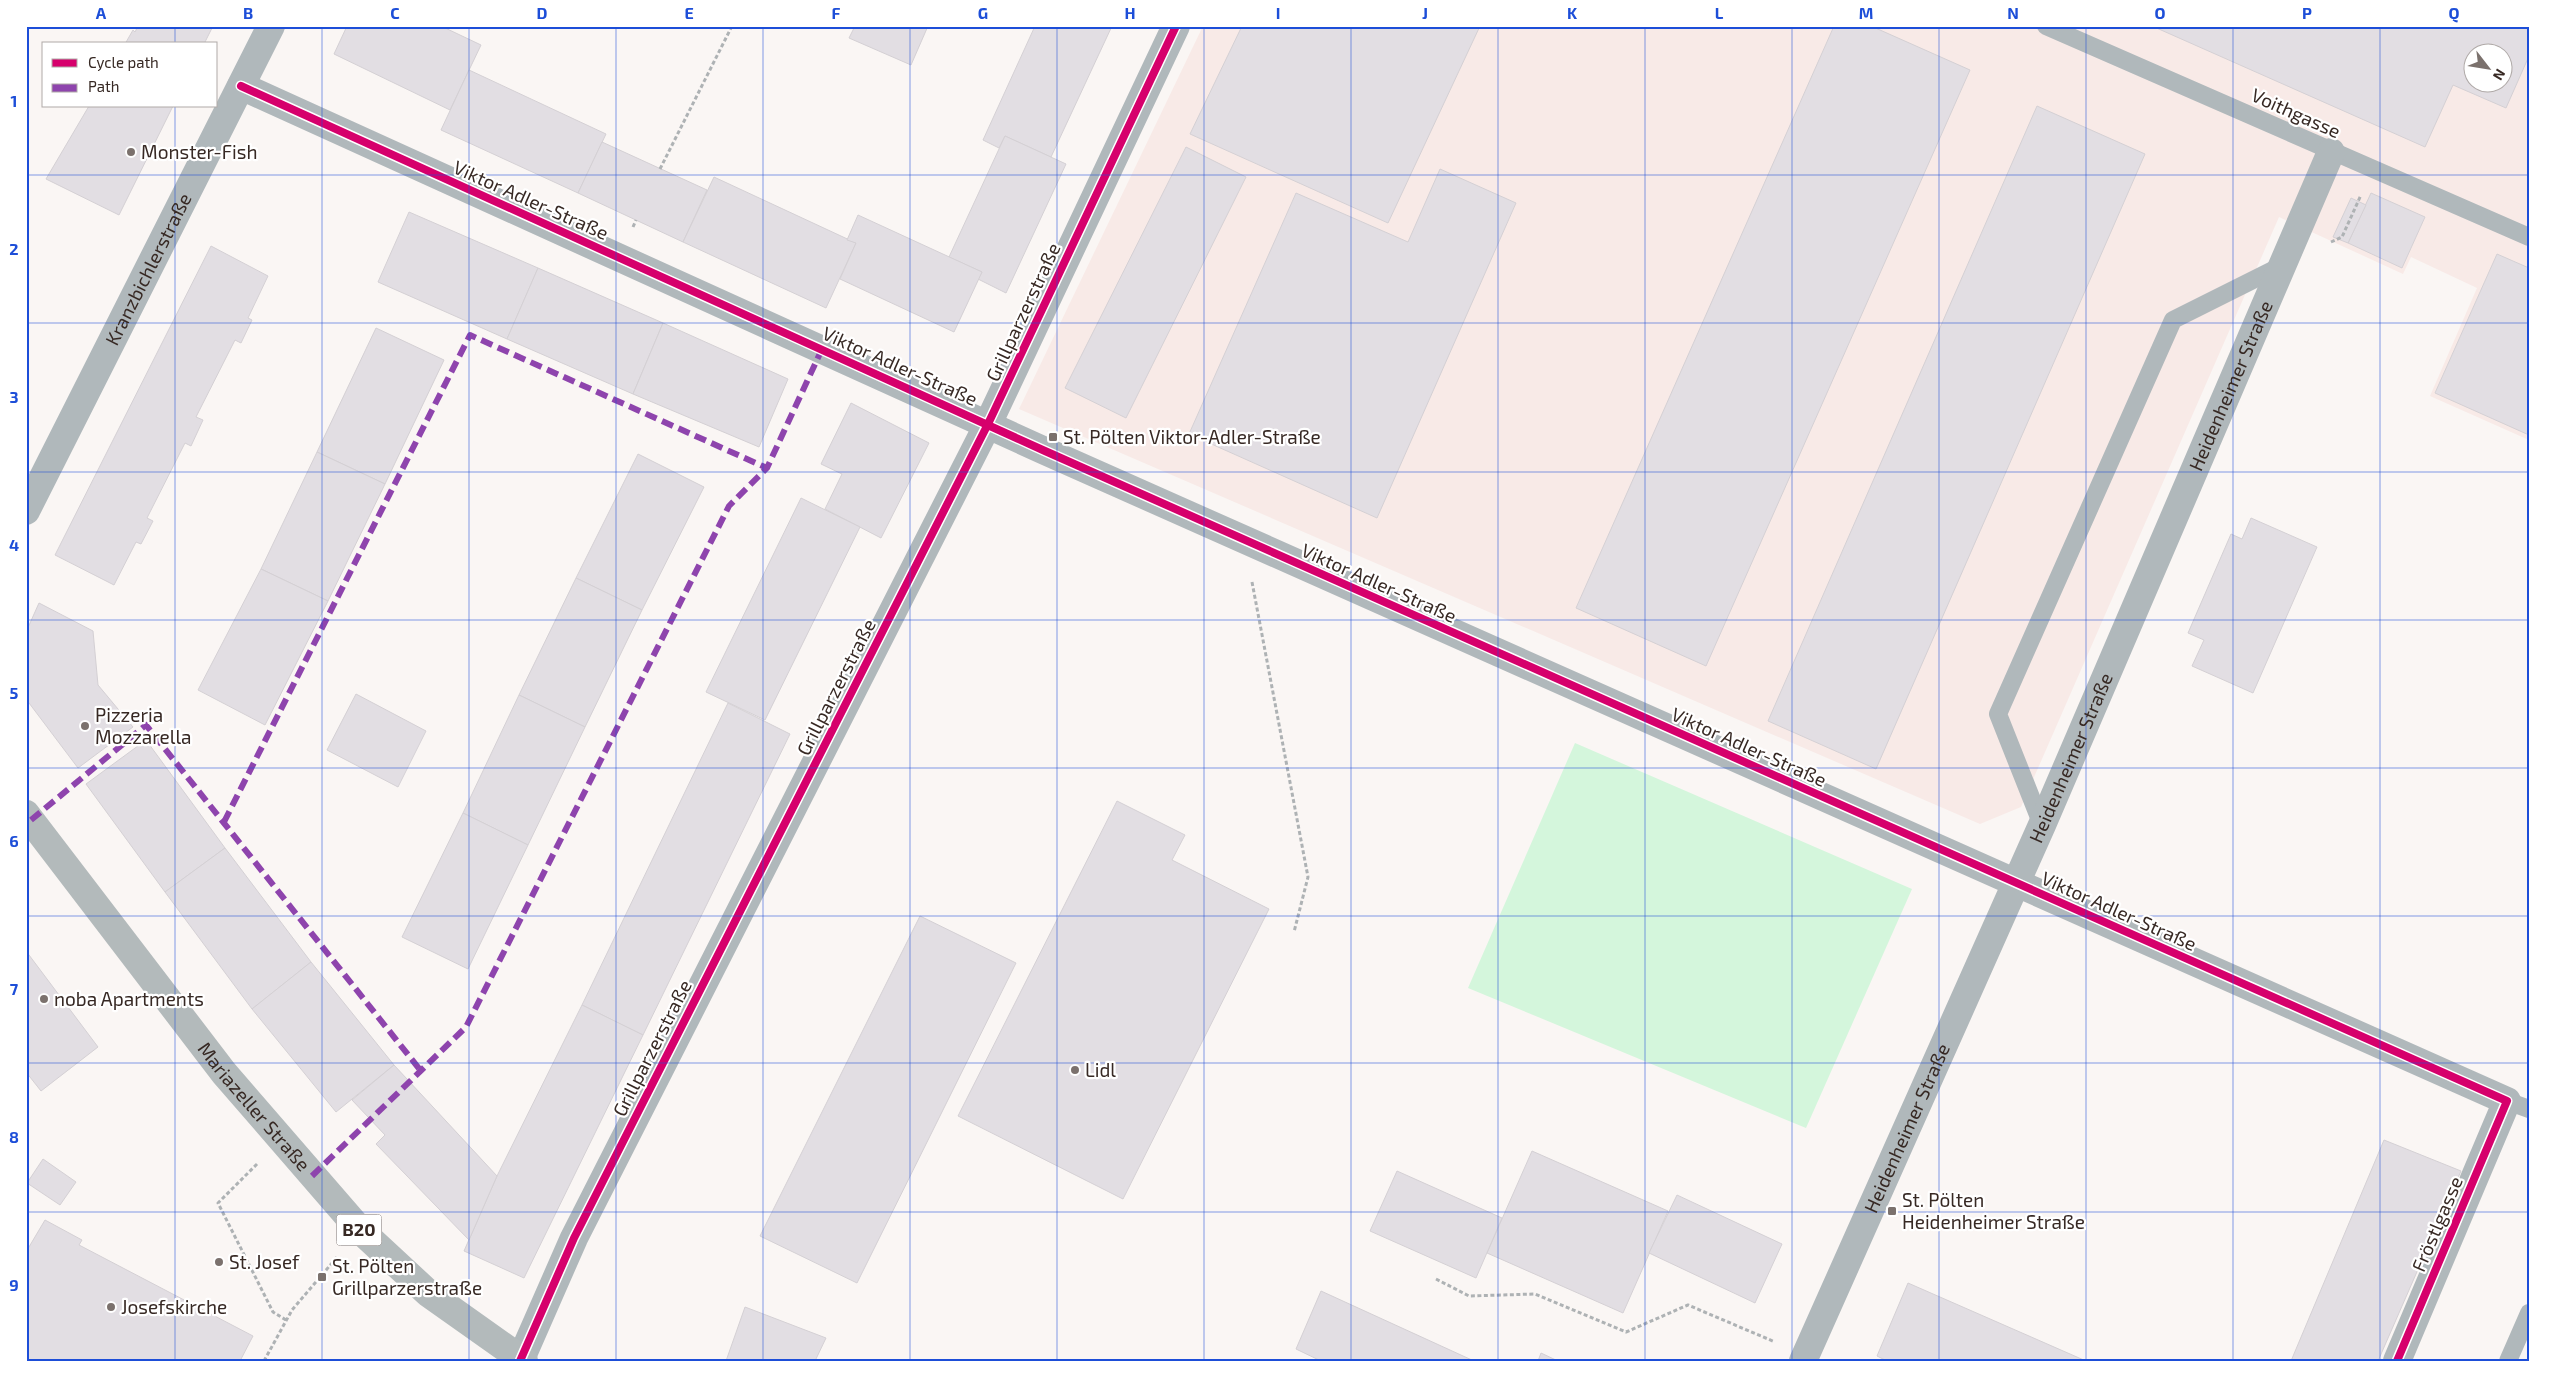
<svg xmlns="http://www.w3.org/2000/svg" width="2555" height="1387" viewBox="0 0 2555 1387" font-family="'Exo 2',sans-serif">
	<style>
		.industrial { fill: #f8eae7; fill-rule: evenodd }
		.green { fill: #d4f6dc }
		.building { fill: #e2dee3; stroke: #d4d0d4; fill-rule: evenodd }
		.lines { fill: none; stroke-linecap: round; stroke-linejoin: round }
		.path { stroke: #aeb2b4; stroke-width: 3; stroke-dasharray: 4 2.5; stroke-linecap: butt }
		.service { stroke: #b0b8bb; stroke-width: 18 }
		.minor { stroke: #b0b8bb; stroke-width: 28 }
		.primary { stroke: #b3babb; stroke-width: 28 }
		.quiet { stroke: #8e44ad; stroke-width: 6; stroke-dasharray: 12 6; stroke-linecap: butt }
		.cycleway-casing { stroke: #fff; stroke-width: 11 }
		.cycleway { stroke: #d6006c; stroke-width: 8 }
		.grid { fill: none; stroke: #1d4ed8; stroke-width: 1; stroke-opacity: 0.55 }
		.poi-dot { fill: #7b716d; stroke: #fff; stroke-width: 2 }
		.labels { text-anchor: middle; stroke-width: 4.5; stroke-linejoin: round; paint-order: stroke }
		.shield { fill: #fff; stroke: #736966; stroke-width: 1 }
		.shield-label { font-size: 18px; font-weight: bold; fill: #372924 }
		.street-label { font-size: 19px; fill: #372924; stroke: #fff }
		.poi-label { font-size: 19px; fill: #372924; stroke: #fff; text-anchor: start }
		.neatline { fill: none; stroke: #1d4ed8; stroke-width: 2 }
		.grid-label { font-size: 16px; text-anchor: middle; font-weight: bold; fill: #1d4ed8 }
	</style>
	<rect width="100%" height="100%" fill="#faf6f4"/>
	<path class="industrial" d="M1203 26H2529V440L2430 396 2477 288 2411 257 2403 274 2279 217 2021 807 1980 824 1019 409ZM2472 52H2502V82H2472Z"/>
	<path class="green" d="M1575 743 1912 889 1806 1128 1468 988Z"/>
	<g class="building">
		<path d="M138 26H213L204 44H125L133 30 135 32Z"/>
		<path d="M347 26H441L481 45 450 110 334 54Z"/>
		<path d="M849 26H928L911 65 849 38 854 28Z"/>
		<path d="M1035 26H1112L1051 157 1005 136 999 148 983 140Z"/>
		<path d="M1242 26H1480L1388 223 1190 134Z"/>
		<path d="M1834 26H1871L1970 70 1706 666 1576 608Z"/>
		<path d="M2152 26H2529V56L2506 108 2453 85 2425 147ZM2472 52H2502V82H2472Z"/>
		<path d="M469 70 606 134 578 193 441 130Z"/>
		<path d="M89 106H173L119 215 46 179Z"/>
		<path d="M2037 106 2145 154 1876 769 1768 721Z"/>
		<path d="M1005 136 1066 164 1006 293 978 279 982 272 949 257Z"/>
		<path d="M602 142 707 190 683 242 578 193Z"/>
		<path d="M1186 147 1246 177 1126 418 1065 388Z"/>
		<path d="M1440 169 1516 203 1377 518 1189 434 1296 193 1408 242Z"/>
		<path d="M714 177 856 243 826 308 683 242Z"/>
		<path d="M2371 193 2425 217 2402 268 2348 243Z"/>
		<path d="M2351 198 2366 205 2348 243 2333 237Z"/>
		<path d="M409 212 538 268 507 339 378 282Z"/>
		<path d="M858 215 982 272 954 332 840 279 856 243 847 240Z"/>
		<path d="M211 246 268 276 248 318 252 320 241 343 235 340 196 417 203 420 191 446 185 443 147 518 153 521 141 544 136 542 114 585 55 555Z"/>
		<path d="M2497 254 2529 268V435L2435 393Z"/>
		<path d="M538 268 663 323 633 394 507 339Z"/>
		<path d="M663 323 788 379 759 447 633 394Z"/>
		<path d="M376 328 444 360 385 484 317 452Z"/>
		<path d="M851 403 929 443 881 538 825 509 842 474 821 464Z"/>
		<path d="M317 452 385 484 328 601 261 569Z"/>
		<path d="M638 454 704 487 642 610 576 578Z"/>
		<path d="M801 498 860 527 765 720 706 692Z"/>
		<path d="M2251 518 2317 547 2253 693 2192 666 2204 640 2188 633 2231 534 2242 539Z"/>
		<path d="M261 569 328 601 265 725 198 690Z"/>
		<path d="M576 578 642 610 585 727 519 695Z"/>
		<path d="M39 603 93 631 98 685 133 727 78 768 26 699V632Z"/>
		<path d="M356 694 426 731 398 787 327 750Z"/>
		<path d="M519 695 585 727 528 845 463 813Z"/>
		<path d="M728 703 790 734 643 1035 582 1005Z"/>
		<path d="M146 740 225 848 165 892 86 784Z"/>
		<path d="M1117 801 1185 835 1172 860 1269 909 1123 1199 958 1116Z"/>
		<path d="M463 813 528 845 468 969 402 937Z"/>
		<path d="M225 848 311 962 252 1009 165 892Z"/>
		<path d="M920 916 1016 963 857 1283 760 1236Z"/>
		<path d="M26 951 98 1047 41 1091 26 1072Z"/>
		<path d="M311 962 394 1065 336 1112 252 1009Z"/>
		<path d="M582 1005 643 1035 524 1278 464 1251 497 1176Z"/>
		<path d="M394 1065 497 1176 469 1240 376 1144 385 1135 352 1100Z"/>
		<path d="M2384 1140 2461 1171 2378 1361H2291Z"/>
		<path d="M1532 1151 1668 1211 1623 1313 1487 1253Z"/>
		<path d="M43 1159 76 1182 60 1205 27 1183Z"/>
		<path d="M1397 1171 1502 1218 1476 1278 1370 1231Z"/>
		<path d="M1677 1195 1782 1244 1755 1303 1649 1253Z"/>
		<path d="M45 1220 82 1240 79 1245 253 1336 240 1361H26V1252Z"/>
		<path d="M1908 1283 2086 1361H1887L1877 1356Z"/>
		<path d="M1321 1291 1474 1361H1321L1296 1349Z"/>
		<path d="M745 1307 826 1338 815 1361H726Z"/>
		<path d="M1541 1353 1558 1361H1538Z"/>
	</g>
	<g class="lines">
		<g class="path">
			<path d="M660 169 732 26"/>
			<path d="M633 227 636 220"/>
			<path d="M2331 242 2342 237 2361 195"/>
			<path d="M1252 582 1308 877 1294 932"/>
			<path d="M257 1164 218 1203 273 1312 286 1320"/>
			<path d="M1436 1279 1469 1296 1535 1294 1626 1332 1688 1305 1775 1342"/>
			<path d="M264 1361 292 1310 338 1256"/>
		</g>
		<g class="service">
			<path d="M2046 26 2529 237"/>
			<path d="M2042 825 1998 714 2173 320 2283 265"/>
			<path d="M2507 1101 2529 1109"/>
			<path d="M2508 1361 2529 1313"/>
		</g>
		<g class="minor">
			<path d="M241 86 1045 451 2507 1101 2397 1361"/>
			<path id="s1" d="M26 511 271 26"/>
			<path d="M520 1361 574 1238 988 424 1176 26"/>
			<path id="s2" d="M1803 1361 2042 825 2331 152"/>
		</g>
		<path class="primary" id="s3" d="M26 814 224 1073 360 1230 428 1293 524 1361"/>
		<g class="quiet">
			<path d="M31 820 146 725 421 1071"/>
			<path d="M224 822 470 335 767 468"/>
			<path d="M312 1176 466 1027 729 506 767 468 822 349"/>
		</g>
		<g class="cycleway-casing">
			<g id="cycleway">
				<path d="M241 86 1045 451 2507 1101 2397 1361"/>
				<path d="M520 1361 574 1238 988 424 1176 26"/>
			</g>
		</g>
		<use href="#cycleway" class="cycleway"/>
	</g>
	<path class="grid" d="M175 26V44M322 26V1361M469 26V1361M616 26V1361M763 26V1361M910 26V1361M1057 26V1361M1204 26V1361M1351 26V1361M1498 26V1361M1645 26V1361M1792 26V1361M1939 26V1361M2086 26V1361M2233 26V1361M2380 26V1361M175 106V1361M26 175H2529M26 323H2529M26 472H2529M26 620H2529M26 768H2529M26 916H2529M26 1063H2529M26 1212H2529"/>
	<g class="poi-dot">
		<circle cx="131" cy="152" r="5"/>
		<rect x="1048" y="432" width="10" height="10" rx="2.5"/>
		<circle cx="85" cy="726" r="5"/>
		<circle cx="44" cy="999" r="5"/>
		<circle cx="1075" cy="1070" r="5"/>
		<rect x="1887" y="1206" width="10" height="10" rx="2.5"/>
		<circle cx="219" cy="1262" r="5"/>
		<rect x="317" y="1272" width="10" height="10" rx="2.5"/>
		<circle cx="111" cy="1307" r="5"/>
	</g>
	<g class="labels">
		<rect class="shield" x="336.5" y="1214.5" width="45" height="31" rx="4"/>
		<g class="shield-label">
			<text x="359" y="1236">B20</text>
		</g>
		<g class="street-label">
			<text transform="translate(2296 113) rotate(24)" y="7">Voithgasse</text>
			<text transform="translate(531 200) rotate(24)" y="7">Viktor Adler-Straße</text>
			<text dy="7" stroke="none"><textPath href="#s1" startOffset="271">Kranzbichlerstraße</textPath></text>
			<text transform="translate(1023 312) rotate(-65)" y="7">Grillparzerstraße</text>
			<text transform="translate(900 366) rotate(24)" y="7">Viktor Adler-Straße</text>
			<text dy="7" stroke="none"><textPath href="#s2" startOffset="1065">Heidenheimer Straße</textPath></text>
			<text transform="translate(1379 583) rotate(24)" y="7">Viktor Adler-Straße</text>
			<text transform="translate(836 687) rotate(-63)" y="7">Grillparzerstraße</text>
			<text transform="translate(1749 747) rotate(24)" y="7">Viktor Adler-Straße</text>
			<text dy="7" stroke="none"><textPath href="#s2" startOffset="660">Heidenheimer Straße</textPath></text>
			<text transform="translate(2119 911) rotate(24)" y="7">Viktor Adler-Straße</text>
			<text transform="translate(652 1048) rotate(-63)" y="7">Grillparzerstraße</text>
			<text dy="7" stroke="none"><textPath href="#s3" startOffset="371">Mariazeller Straße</textPath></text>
			<text dy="7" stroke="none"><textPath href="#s2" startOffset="255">Heidenheimer Straße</textPath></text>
			<text transform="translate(2437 1224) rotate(-67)" y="7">Fröstlgasse</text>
		</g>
		<g class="poi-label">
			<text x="141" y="159">Monster-Fish</text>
			<text x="1063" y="444">St. Pölten Viktor-Adler-Straße</text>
			<text x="95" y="722">Pizzeria<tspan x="95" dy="22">Mozzarella</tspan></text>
			<text x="54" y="1006">noba Apartments</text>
			<text x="1085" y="1077">Lidl</text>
			<text x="1902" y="1207">St. Pölten<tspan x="1902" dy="22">Heidenheimer Straße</tspan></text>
			<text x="229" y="1269">St. Josef</text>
			<text x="332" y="1273">St. Pölten<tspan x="332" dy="22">Grillparzerstraße</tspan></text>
			<text x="121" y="1314">Josefskirche</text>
		</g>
	</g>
	<rect width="2555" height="1387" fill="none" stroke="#ffffff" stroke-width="55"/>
	<rect x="42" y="42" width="175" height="65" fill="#ffffff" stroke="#afa9a7"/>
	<rect x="52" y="59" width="25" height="8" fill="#d6006c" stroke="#afa9a7"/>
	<text x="88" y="68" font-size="15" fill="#372924">Cycle path</text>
	<rect x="52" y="84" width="25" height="8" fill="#8e44ad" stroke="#afa9a7"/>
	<text x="88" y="92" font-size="15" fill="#372924">Path</text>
	<g transform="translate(2488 68) rotate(121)"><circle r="24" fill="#ffffff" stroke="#afa9a7"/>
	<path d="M0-4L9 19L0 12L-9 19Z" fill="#7b716d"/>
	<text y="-8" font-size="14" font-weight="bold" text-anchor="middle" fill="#372924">N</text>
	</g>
	<rect x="28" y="28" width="2500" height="1332" class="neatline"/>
	<g class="grid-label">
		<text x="101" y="19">A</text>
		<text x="248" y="19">B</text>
		<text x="395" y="19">C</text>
		<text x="542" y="19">D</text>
		<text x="689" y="19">E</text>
		<text x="836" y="19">F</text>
		<text x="983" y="19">G</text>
		<text x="1130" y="19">H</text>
		<text x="1278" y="19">I</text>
		<text x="1425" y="19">J</text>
		<text x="1572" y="19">K</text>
		<text x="1719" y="19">L</text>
		<text x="1866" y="19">M</text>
		<text x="2013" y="19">N</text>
		<text x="2160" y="19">O</text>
		<text x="2307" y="19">P</text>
		<text x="2454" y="19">Q</text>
		<text x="14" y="107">1</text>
		<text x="14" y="255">2</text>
		<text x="14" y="403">3</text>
		<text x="14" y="551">4</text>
		<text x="14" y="699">5</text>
		<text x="14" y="847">6</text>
		<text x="14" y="995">7</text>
		<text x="14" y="1143">8</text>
		<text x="14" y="1291">9</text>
	</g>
</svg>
